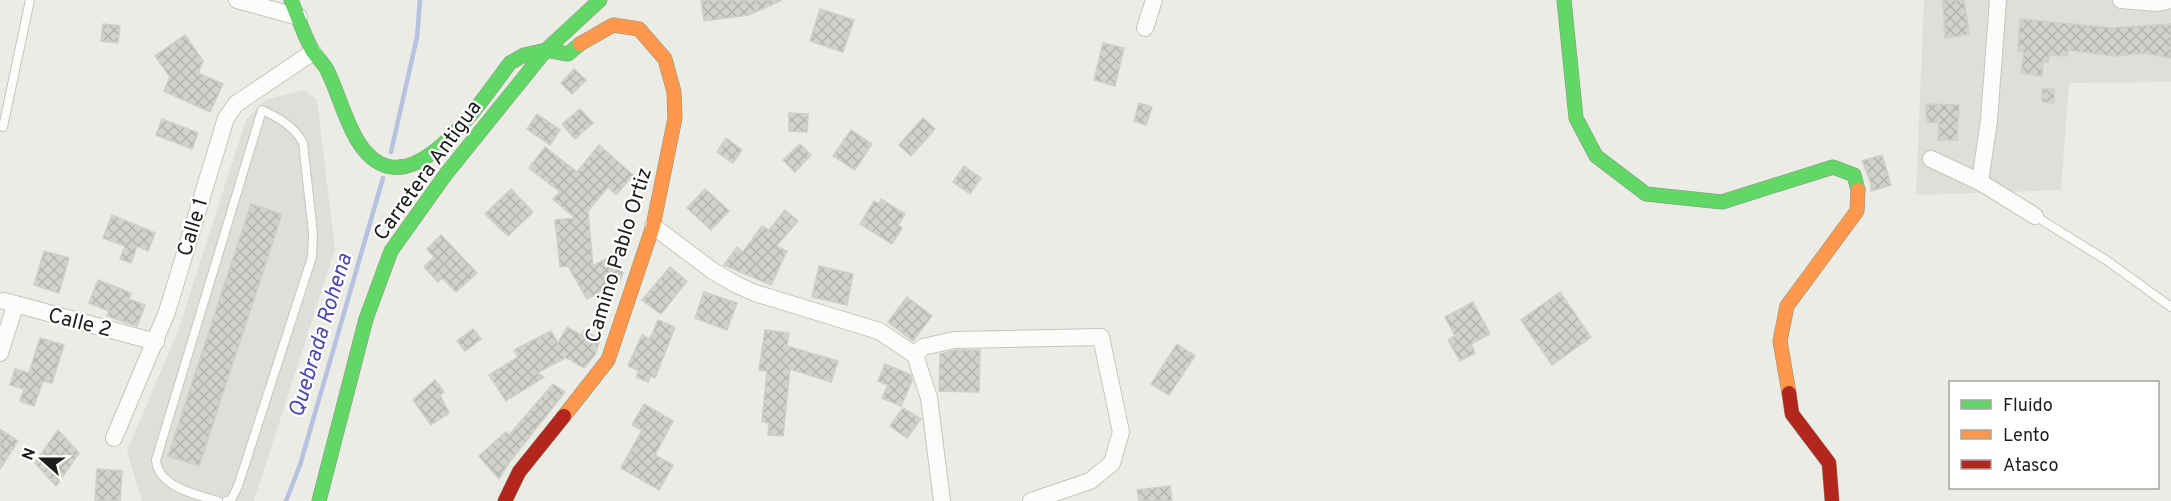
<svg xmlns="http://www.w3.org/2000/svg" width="2171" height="501" viewBox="0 0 2171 501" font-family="Overpass,sans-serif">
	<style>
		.residential { fill: #dededb }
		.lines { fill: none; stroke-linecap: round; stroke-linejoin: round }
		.stream { stroke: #b7c1e0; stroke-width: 4.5 }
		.building { fill: url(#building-cross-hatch); stroke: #cfcfc6; stroke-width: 1.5 }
		.lane-casing { stroke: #c4c4c1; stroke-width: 10 }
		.street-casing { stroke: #c4c4c1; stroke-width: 18 }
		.fast-casing { stroke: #87977c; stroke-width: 15 }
		.slow-casing { stroke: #87977c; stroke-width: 15 }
		.jam-casing { stroke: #87977c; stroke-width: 15 }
		.lane { stroke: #fcfcfb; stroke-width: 8 }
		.street { stroke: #fcfcfb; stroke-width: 16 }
		.fast { stroke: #63d668; stroke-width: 14 }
		.slow { stroke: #ff974d; stroke-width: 14 }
		.jam { stroke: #b3261e; stroke-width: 14 }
		.labels { text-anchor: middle; stroke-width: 4.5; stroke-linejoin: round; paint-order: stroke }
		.street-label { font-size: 21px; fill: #1d1d1d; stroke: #fff }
		.water-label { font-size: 22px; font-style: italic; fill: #4c46af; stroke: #fff }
	</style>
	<defs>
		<pattern id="building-cross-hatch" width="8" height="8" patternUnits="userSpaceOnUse" patternTransform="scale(1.5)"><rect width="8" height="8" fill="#d1d2cc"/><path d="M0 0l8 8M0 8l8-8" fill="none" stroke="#b3b4af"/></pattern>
	</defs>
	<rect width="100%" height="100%" fill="#ebece5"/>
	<g class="residential">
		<path d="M1924 0H2171V82L2069 83 2061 190 1916 195Z"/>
		<path d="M304 90 317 100 335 249 254 501H142L127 451 178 331 246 120 265 100Z"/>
	</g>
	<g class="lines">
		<g class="stream">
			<path d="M391 152 417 37 420 0"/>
			<path d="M286 501 300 465 383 178"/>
		</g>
	</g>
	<g class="building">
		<path d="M701 0H782L749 15 704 21Z"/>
		<path d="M1943 0H1964L1969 34 1945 38Z"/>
		<path d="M820 9 854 20 843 52 810 41Z"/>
		<path d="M2020 19 2114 28 2171 24V58L2144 53 2114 56 2068 50 2067 56 2049 55 2048 62H2043L2042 76 2021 73 2024 52 2018 51Z"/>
		<path d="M103 24 120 26 118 43 101 41Z"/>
		<path d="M185 35 203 61 198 73 223 84 210 112 164 91 170 77 155 56Z"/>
		<path d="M1103 43 1124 48 1115 86 1094 80Z"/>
		<path d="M574 69 586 80 572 94 561 83Z"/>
		<path d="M2042 89H2054V103L2042 102Z"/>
		<path d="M1139 103 1152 107 1146 125 1134 121Z"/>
		<path d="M1926 104 1959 105 1957 140H1938L1939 123 1926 122Z"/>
		<path d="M580 109 593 123 575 139 562 124Z"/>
		<path d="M789 113 808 114 807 132 789 131Z"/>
		<path d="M537 114 560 130 550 145 527 129Z"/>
		<path d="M923 118 935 129 911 156 899 145Z"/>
		<path d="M162 119 198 133 192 149 156 135Z"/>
		<path d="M851 130 872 144 855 170 833 156Z"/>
		<path d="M726 138 742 150 733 163 717 152Z"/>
		<path d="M800 144 811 155 795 172 783 160Z"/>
		<path d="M599 145 633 175 616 195 608 187 588 211 593 266 613 255 623 273 620 281 587 299 568 266 560 267 555 220 575 218 553 199 560 192 529 168 545 147 577 172Z"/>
		<path d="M1882 155 1891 185 1871 191V183L1862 161Z"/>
		<path d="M964 166 981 178 970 194 953 182Z"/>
		<path d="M511 189 533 212 508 236 485 214Z"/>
		<path d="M705 189 729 211 711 230 687 208Z"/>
		<path d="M881 199 905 214 898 225 902 228 892 244 860 224 874 201 879 204Z"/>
		<path d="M251 204 282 214 199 466 168 456Z"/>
		<path d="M785 210 798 221 776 246 787 251 771 285 724 265 737 247 743 252 762 226 769 230Z"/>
		<path d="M112 215 155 233 148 251 137 246 131 263 120 259 125 246 103 238Z"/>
		<path d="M441 235 477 273 456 292 442 278 438 282 424 267 434 257 427 249Z"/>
		<path d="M44 251 69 258 59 293 34 285Z"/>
		<path d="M819 266 853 274 847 305 812 297Z"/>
		<path d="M670 267 687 281 661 314 642 300Z"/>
		<path d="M98 280 131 293 129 299 145 305 137 326 107 316 109 311 89 303Z"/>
		<path d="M704 292 737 303 727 330 695 318Z"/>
		<path d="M1560 292 1591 337 1552 365 1521 320Z"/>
		<path d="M907 297 932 316 913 341 888 322Z"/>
		<path d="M1473 302 1490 334 1471 344 1475 353 1460 361 1448 340 1455 336 1445 317Z"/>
		<path d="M658 320 675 327 655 378 651 376 648 382 636 377 639 371 628 366 642 335 650 339Z"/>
		<path d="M567 327 581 335 584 330 600 340 595 355 584 368 572 361 573 360 565 358 537 373 544 377 506 401 489 375 518 357 514 350 551 331 558 343Z"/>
		<path d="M473 329 481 339 465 351 457 341Z"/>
		<path d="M765 330 789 333 787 346 838 361 831 382 790 369 783 436 768 435 769 423 762 422 767 371 759 370Z"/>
		<path d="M40 338 64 345 52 383 43 381 34 406 20 401 24 389 10 385 15 369 29 373Z"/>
		<path d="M1177 344 1195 356 1169 395 1151 384Z"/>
		<path d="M955 350H980L979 392 939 391 940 354Z"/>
		<path d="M885 364 911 375 912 381 901 406 882 398 888 385 878 381Z"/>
		<path d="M435 380 444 392 440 395 449 413 431 425 413 400Z"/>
		<path d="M553 384 565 392 508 464 499 479 479 456 506 432 509 435Z"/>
		<path d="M644 404 673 421 655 455 673 465 659 490 621 468 642 430 632 425Z"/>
		<path d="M903 408 921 419 907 438 890 426Z"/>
		<path d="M0 429 18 441 0 469Z"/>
		<path d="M58 430 79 453 56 486 35 463Z"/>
		<path d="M97 469 122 471 120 501H95Z"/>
		<path d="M1170 486 1172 501H1139L1137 490Z"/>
	</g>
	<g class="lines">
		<g class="lane-casing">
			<g id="lane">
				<path d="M3 127 30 0"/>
				<path d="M2035 216 2106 260 2171 307"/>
				<path d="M218 501C197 495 158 487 156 460L262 110C279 118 294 126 303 143L313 233 312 257 238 486 231 500 227 501"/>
			</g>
		</g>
		<g class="street-casing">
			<g id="street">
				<path d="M237 0 299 17"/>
				<path d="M2121 0 2157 3 2171 0"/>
				<path d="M1145 28 1154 0"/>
				<path d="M1931 159 1980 182 2035 216"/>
				<path d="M1980 182 1989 120 1998 0"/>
				<path d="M653 226 713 271 735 284 755 293 879 331 915 355 929 398 942 501"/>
				<path d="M4 301 156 342"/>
				<path d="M0 353 15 306"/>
				<path d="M915 355 923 347 954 340 1101 337 1121 432 1112 463 1090 481 1031 501"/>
				<path d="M114 438 167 312 226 118 236 104 313 52"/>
			</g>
		</g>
		<g class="fast-casing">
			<g id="fast">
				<path d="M291 0C298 17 304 35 312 50 317 58 325 64 328 72 339 95 346 123 359 143 408 218 482 99 510 63L524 55 546 50 600 0"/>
				<path d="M1564 0 1576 118 1596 156 1646 194 1722 202 1833 167 1854 175 1858 190"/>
				<path d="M319 501 366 319 391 251 446 174 546 50 568 54 580 44"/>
			</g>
		</g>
		<g class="slow-casing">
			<g id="slow">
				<path d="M1789 393 1780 341 1787 306 1857 211 1858 190"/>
				<path d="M564 416 608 360 653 226 675 118 674 92 665 59 639 29 613 25 580 44"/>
			</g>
		</g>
		<g class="jam-casing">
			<g id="jam">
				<path d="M1789 393 1792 414 1829 463 1832 501"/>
				<path d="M505 501 519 472 564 416"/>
			</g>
		</g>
		<use href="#lane" class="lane"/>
		<use href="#street" class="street"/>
		<use href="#fast" class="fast"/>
		<use href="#slow" class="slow"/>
		<use href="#jam" class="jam"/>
	</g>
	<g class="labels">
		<g class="street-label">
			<text transform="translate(427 170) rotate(-54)" y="7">Carretera Antigua</text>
			<text transform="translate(192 227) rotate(-73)" y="7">Calle 1</text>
			<text transform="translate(618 255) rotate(-73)" y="7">Camino Pablo Ortiz</text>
			<text transform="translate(80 322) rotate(14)" y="7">Calle 2</text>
		</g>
		<g class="water-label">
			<text transform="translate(319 335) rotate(-73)" y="8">Quebrada Rohena</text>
		</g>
	</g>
	<rect x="1949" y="381" width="210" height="108" fill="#ffffff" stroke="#a5a5a5" stroke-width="1.5"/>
	<rect x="1961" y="400" width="30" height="9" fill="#63d668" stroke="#a5a5a5" stroke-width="1.5"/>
	<text x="2003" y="411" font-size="18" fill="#1d1d1d">Fluido</text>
	<rect x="1961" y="430" width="30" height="9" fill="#ff974d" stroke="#a5a5a5" stroke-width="1.5"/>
	<text x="2003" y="441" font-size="18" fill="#1d1d1d">Lento</text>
	<rect x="1961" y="460" width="30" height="9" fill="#b3261e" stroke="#a5a5a5" stroke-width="1.5"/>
	<text x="2003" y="471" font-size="18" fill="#1d1d1d">Atasco</text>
	<g transform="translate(42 459) rotate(291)" stroke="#ffffff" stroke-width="4.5" paint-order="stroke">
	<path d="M0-4.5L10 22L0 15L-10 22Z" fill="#1d1d1d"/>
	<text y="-9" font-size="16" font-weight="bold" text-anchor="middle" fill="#1d1d1d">N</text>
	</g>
</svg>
